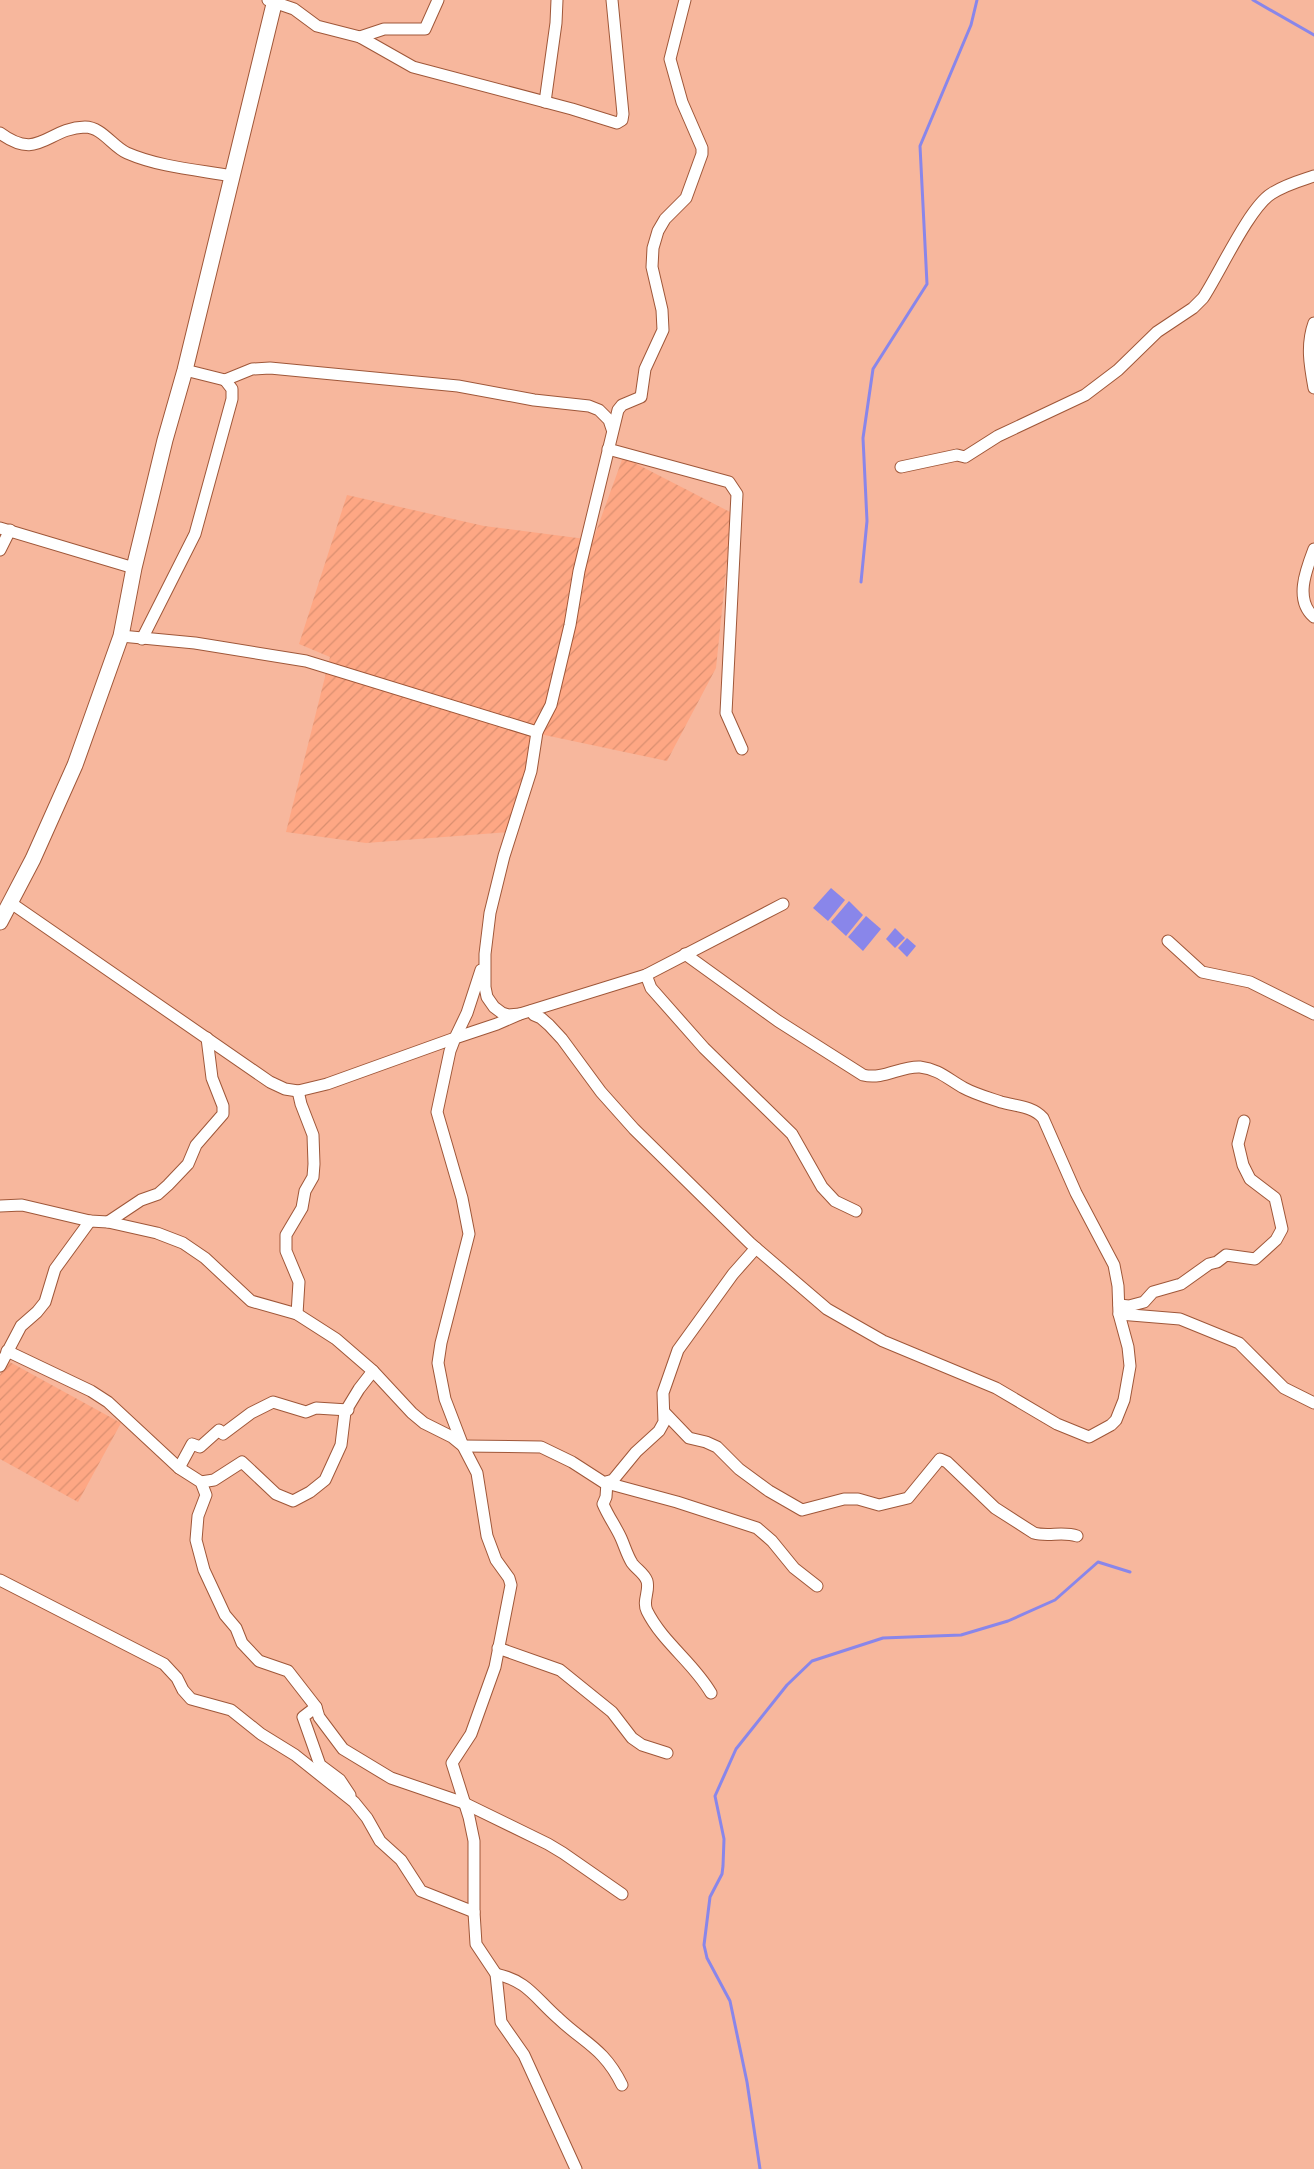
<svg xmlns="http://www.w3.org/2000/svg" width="1314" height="2169" viewBox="0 0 1314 2169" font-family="'Roboto Condensed',sans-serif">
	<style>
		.industrial { fill: url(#industrial-furrows) }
		.water { fill: #8986ea }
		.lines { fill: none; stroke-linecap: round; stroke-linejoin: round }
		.stream { stroke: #8986ea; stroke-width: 3 }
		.minor-casing { stroke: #9f5739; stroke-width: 13 }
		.secondary-casing { stroke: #9f5739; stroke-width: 17 }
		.minor { stroke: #fff; stroke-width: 11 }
		.secondary { stroke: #fff; stroke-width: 15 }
	</style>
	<defs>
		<pattern id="industrial-furrows" width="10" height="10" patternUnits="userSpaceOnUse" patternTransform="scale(1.25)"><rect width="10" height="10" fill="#fea784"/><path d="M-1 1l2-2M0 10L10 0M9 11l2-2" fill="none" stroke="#da8f70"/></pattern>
	</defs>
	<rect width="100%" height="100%" fill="#f7b79d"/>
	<g class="industrial">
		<path d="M623 457 732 513 716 668 667 761 535 733 509 832 366 843 286 832 330 657 299 644 347 495 484 526 593 540Z"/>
		<path d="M8 1361 121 1423 78 1502 0 1459V1375Z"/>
	</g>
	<g class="water">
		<path d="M831 888 845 900 828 921 813 908Z"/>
		<path d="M849 901 863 915 846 936 831 922Z"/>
		<path d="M866 916 881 929 863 951 848 937Z"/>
		<path d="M895 928 905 938 895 948 886 939Z"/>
		<path d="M907 938 916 946 907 957 898 948Z"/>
	</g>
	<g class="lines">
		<g class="stream">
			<path d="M1253 0 1314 35"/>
			<path d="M861 582 867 521 863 438 873 369 927 284 920 146 971 25 977 0"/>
			<path d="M760 2169 747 2082 730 2001 707 1958 704 1945 710 1897 722 1874 723 1866 724 1839 715 1796 736 1749 787 1685 812 1661 883 1638 961 1635 1008 1621 1055 1600 1098 1562 1130 1572"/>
		</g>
		<g class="minor-casing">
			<g id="minor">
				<path d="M268 0 294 9 317 26 360 37 413 67 572 109 617 123 622 120 623 114 612 0"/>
				<path d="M360 37 384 29H425L438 0"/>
				<path d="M545 102 556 23 557 0"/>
				<path d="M0 133C39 162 47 128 85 127 102 127 113 147 127 153 159 167 198 170 232 176"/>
				<path d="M1314 323C1306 345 1310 366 1314 388"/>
				<path d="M185 370 225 380 252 369 270 368 458 386 534 400 589 406 599 410 609 420 612 429"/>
				<path d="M608 449 729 482 737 494 726 713 742 749"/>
				<path d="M901 467 957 455 965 457 998 436 1085 395 1118 370 1157 332 1193 308 1203 298C1219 274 1249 208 1271 194 1284 185 1299 181 1314 176"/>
				<path d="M0 528 134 568"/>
				<path d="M1314 549C1306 570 1294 600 1314 617"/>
				<path d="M0 550 10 530"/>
				<path d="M121 636 195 643 306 661 537 732"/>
				<path d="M142 639 195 534 232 399V389L225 380"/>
				<path d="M11 903 270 1082 285 1089 298 1091 327 1084 455 1038 467 1013 481 970"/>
				<path d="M1168 941 1202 972 1250 982 1314 1014"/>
				<path d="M646 975 651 988 704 1048 792 1134 822 1187 835 1201 856 1211"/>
				<path d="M531 1011 534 1015 541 1018 549 1025 562 1039 601 1092 634 1129 750 1243 827 1309 883 1341 996 1388 1057 1424 1089 1437 1111 1425 1116 1420 1124 1400 1130 1366 1128 1347 1119 1314 1118 1286 1114 1265 1076 1193 1043 1118C1033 1106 1015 1106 1001 1102 989 1098 975 1094 964 1088 949 1080 939 1069 920 1067 900 1066 884 1080 863 1075L778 1021 685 954"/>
				<path d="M520 1014 508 1015 502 1013 494 1007 487 997 485 987V954L490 913 504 856 531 771 537 732 551 705 570 625 579 571 618 410 622 405 641 397 645 369 663 330 662 310 652 267 653 248 658 231 665 219 686 198 702 154V148L682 102 670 59 685 0"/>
				<path d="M0 1206 22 1205 90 1221 108 1222 157 1233 183 1243 205 1258 251 1301 297 1314 336 1339 373 1371 412 1413 424 1423 452 1437 463 1446 477 1473 487 1536 496 1560 509 1578 511 1585 495 1667 471 1734 452 1763 469 1817 474 1841V1912L476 1944 496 1974 501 2022 524 2055 576 2169"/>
				<path d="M108 1222 141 1200 158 1194 168 1185 188 1164 196 1145 223 1114V1106L212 1078 207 1038"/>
				<path d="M1119 1305 1129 1306 1144 1302 1153 1292 1181 1284 1209 1264 1217 1262 1226 1255 1255 1259 1276 1240 1282 1229 1275 1198 1250 1179 1243 1165 1238 1144 1244 1121"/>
				<path d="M297 1314 299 1282 286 1251V1235L302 1208 305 1191 313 1177 314 1164 313 1135 301 1104 298 1091"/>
				<path d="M1119 1314 1180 1319 1239 1343 1284 1388 1314 1403"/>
				<path d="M7 1351 91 1391 108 1402 179 1468 201 1482 206 1495 198 1516 196 1540 204 1570 225 1615 236 1628 242 1643 259 1661 288 1671 316 1707 319 1717 343 1749 391 1778 464 1803 548 1844 563 1853 622 1894"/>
				<path d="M0 1366 21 1326 37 1312 45 1302 55 1269 90 1221"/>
				<path d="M665 1413 689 1438 706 1442 717 1447 739 1469 769 1491 802 1510 844 1499H858L879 1505 908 1498 940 1459 947 1462 995 1508 1034 1533C1048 1537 1063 1531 1077 1536"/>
				<path d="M463 1446 445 1399 438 1363 441 1343 469 1234 462 1198 437 1112 450 1051 455 1038 497 1024 520 1014 646 975 783 904"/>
				<path d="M463 1446 541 1447 572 1462 603 1482 677 1502 757 1528 772 1541 794 1568 817 1586"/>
				<path d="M179 1468 192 1444 200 1447 219 1430 223 1434 251 1413 273 1402 306 1412 316 1408 348 1410"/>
				<path d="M201 1482 214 1480 242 1462 276 1494 293 1501 310 1492 325 1480 341 1445 345 1412 359 1389 373 1371"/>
				<path d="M607 1482 613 1480 636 1452 659 1431 664 1422 663 1393 678 1350 733 1274 756 1248"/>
				<path d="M607 1482 606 1497 603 1504C608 1516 616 1527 621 1538 625 1547 627 1555 632 1563 636 1569 644 1573 647 1581 650 1591 642 1601 647 1611 663 1643 693 1662 711 1693"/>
				<path d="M0 1580 164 1664 177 1678 183 1690 191 1699 231 1710 261 1734 295 1755 354 1802 367 1818 380 1841 401 1860 421 1891 474 1912"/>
				<path d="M498 1648 560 1670 612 1712 632 1738 642 1745 667 1753"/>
				<path d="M316 1707 303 1717 320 1765 340 1780 350 1795"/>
				<path d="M496 1974C528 1981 535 1998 558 2018 584 2043 604 2048 622 2085"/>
			</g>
		</g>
		<g class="secondary-casing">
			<path id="secondary" d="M0 922 33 859 75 765 121 636 134 568 165 440 185 370 275 0"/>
		</g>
		<use href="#minor" class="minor"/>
		<use href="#secondary" class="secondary"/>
	</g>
</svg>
